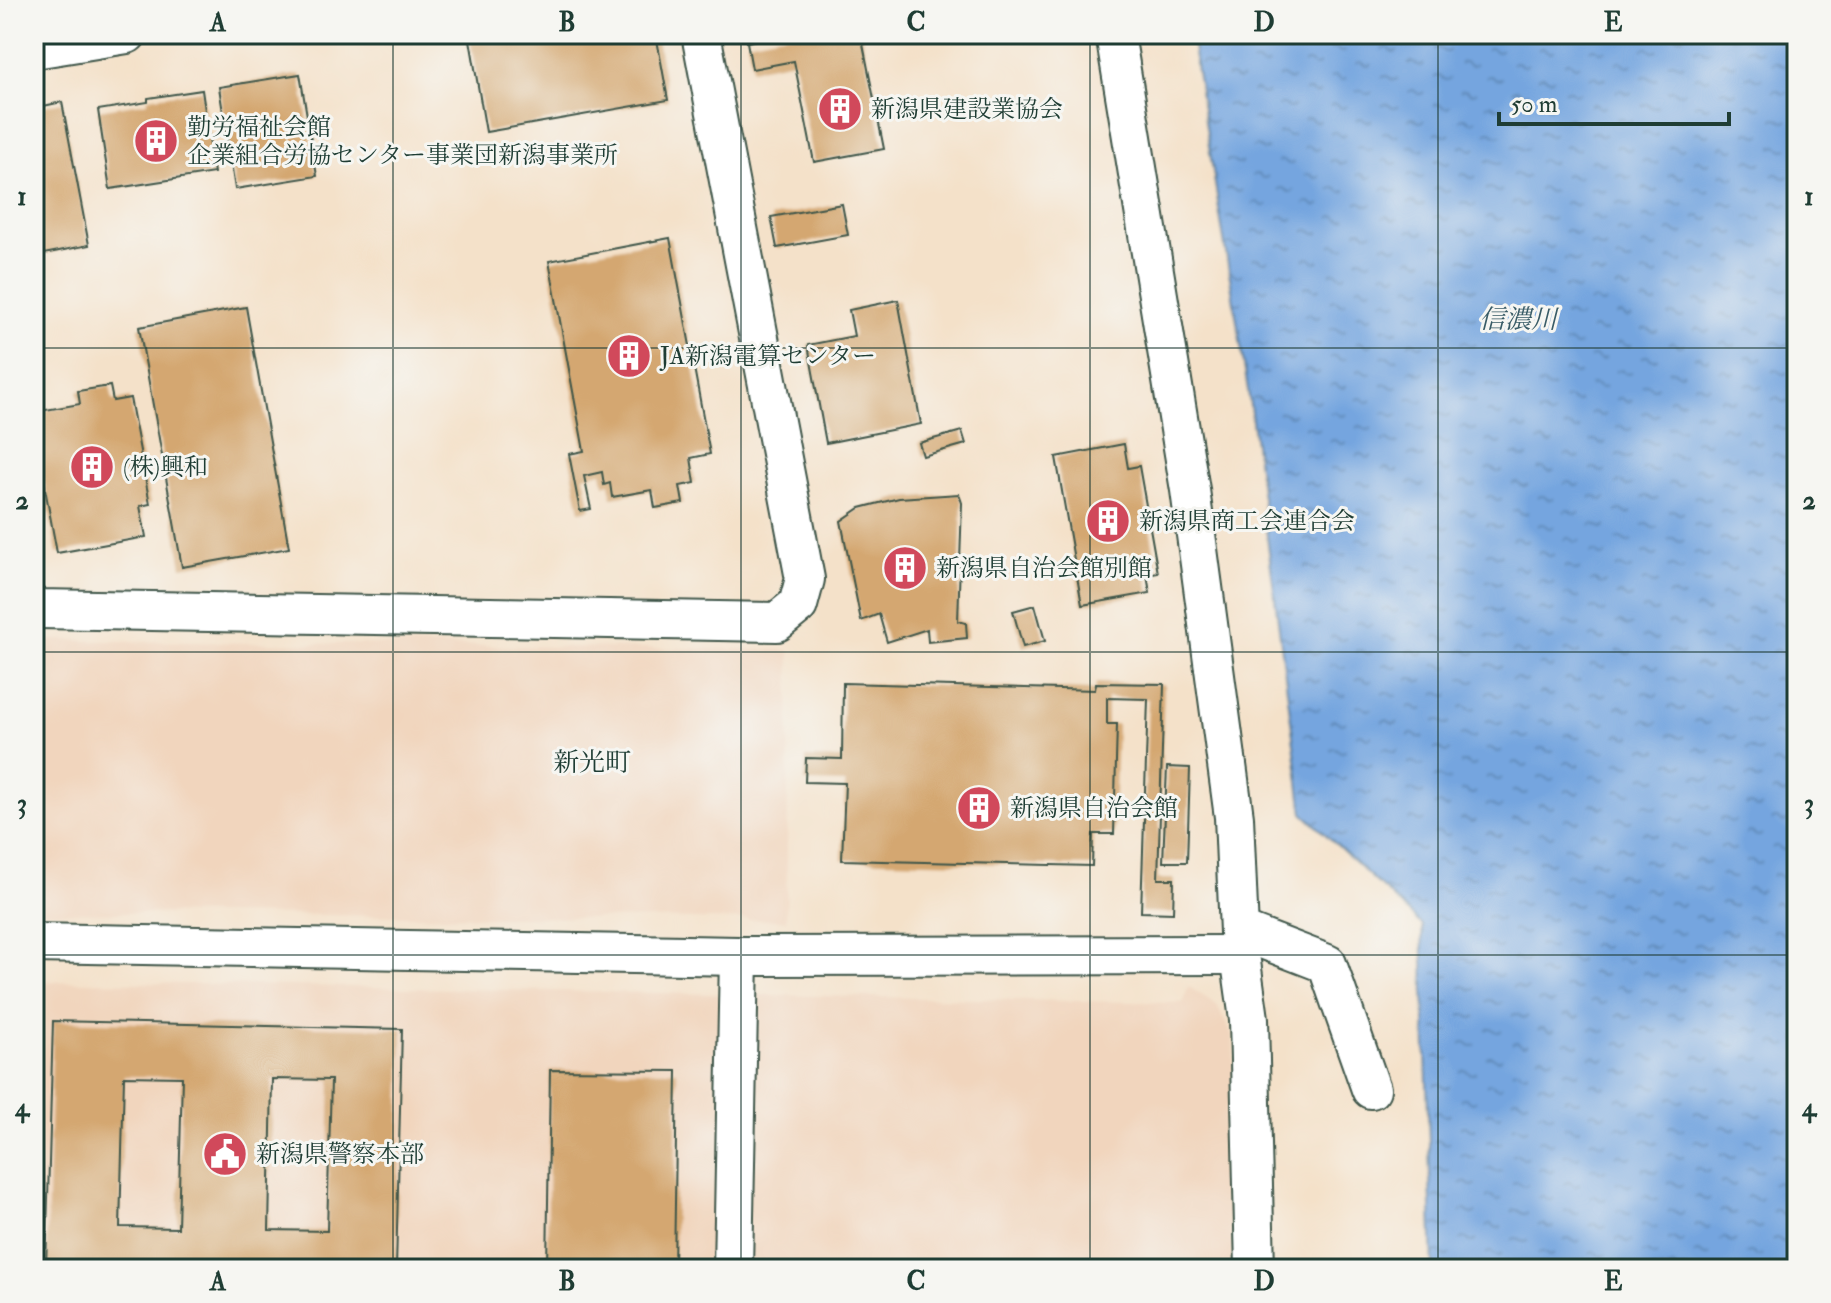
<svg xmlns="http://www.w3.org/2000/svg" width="1831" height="1303" viewBox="0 0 1831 1303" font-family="'IM FELL Double Pica','Noto Serif JP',serif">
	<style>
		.built { fill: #f1d5bd }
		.water { fill: url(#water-ripples); stroke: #4a718a; stroke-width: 2 }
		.building { fill: #d4a771; fill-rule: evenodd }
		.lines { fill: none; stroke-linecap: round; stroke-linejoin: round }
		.minor-casing { stroke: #3f564a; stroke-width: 42 }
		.minor { stroke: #fff; stroke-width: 38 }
		.grid { fill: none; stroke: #1f3d34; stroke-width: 2; stroke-opacity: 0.55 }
		.labels { text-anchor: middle; stroke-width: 6; stroke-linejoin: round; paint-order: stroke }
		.poi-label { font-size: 24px; fill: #1f3d34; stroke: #f6f6f2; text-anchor: start }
		.water-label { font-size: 26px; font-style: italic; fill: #395c67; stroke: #f6f6f2 }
		.neighbourhood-label { font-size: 26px; fill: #1f3d34; stroke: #f6f6f2 }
		.neatline { fill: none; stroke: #1f3d34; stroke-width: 3 }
		.grid-label { font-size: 26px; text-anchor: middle; font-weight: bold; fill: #1f3d34 }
	</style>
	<defs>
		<pattern id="water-ripples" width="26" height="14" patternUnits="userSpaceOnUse" patternTransform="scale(2)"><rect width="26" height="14" fill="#75a5df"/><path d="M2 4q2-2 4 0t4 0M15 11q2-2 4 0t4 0" fill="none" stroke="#5f88b6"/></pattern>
	</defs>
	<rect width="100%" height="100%" fill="#f6f6f2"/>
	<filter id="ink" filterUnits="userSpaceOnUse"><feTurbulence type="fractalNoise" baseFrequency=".0125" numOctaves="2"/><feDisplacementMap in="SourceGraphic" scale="16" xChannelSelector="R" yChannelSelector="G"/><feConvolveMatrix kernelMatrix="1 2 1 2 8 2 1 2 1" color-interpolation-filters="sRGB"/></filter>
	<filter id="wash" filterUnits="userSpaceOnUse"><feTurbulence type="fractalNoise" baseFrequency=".006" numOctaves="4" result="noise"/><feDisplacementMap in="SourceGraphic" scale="32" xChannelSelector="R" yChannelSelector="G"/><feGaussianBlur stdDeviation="1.8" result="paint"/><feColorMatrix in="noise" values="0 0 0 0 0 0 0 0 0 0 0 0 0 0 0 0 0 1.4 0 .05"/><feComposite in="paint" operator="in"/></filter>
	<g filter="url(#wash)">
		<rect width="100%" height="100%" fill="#f4e1c9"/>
		<g class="built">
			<path d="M34 640 790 650 786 920 34 912Z"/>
			<path d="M34 981 1182 1003 1189 987 1217 1005 1233 1037 1237 1269H34Z"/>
		</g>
		<path class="water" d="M1191 34H1797V1269H1433L1422 925 1303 813 1248 390Z"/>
		<g id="blocks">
			<g class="building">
				<path d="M469 34H576L577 39 605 34H656L668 100 486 132Z"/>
				<path d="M786 34H861L884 149 814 162 794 61 752 69 747 42Z"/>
				<path d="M300 74 317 176 235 189 219 87Z"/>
				<path d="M202 90 214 173 110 189 98 110 148 102V98Z"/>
				<path d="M62 102 89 245 34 256V108Z"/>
				<path d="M842 204 848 235 777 248 771 217Z"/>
				<path d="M670 238 710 454 691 458 695 483 680 486 683 503 655 508 652 490 612 497 610 483 604 485 602 472 584 476 591 509 580 511 569 454 584 451 549 261Z"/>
				<path d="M898 300 921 424 826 443 808 345 854 336 849 310Z"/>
				<path d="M246 307 289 548 182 567 139 327Z"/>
				<path d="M110 386 113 401 130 398 150 504 140 506 146 537 57 553 34 429V412L80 404 78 391Z"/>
				<path d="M962 431 966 444 923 456 919 443Z"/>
				<path d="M1124 444 1128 468 1139 466 1158 573 1147 575 1150 593 1082 605 1056 457Z"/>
				<path d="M959 494 962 503 958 621 966 623 967 638 928 642 927 629 887 642 879 614 861 621 841 521 860 508 899 498Z"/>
				<path d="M1035 605 1045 641 1023 647 1013 611Z"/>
				<path d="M843 683 1095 690 1096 683 1164 684 1158 879H1174L1173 913 1141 912 1148 699 1107 698V724H1117L1114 834H1093L1092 866 842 860 845 783 805 782 806 758 842 759Z"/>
				<path d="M1167 767 1190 768 1187 862H1163Z"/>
				<path d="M53 1021 402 1029 396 1269H46ZM124 1076 182 1077 178 1228 120 1227ZM272 1079 331 1080 327 1231 269 1230Z"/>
				<path d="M550 1070 677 1071 674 1269H547Z"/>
			</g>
		</g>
	</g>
	<g filter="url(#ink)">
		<use href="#blocks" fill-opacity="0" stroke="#3f564a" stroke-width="2"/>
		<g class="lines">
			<g class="minor-casing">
				<g id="minor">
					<path d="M1115 34 1190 490 1234 817 1240 955 1249 1019 1255 1269"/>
					<path d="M34 49 127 34"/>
					<path d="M34 606 39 609 777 622 798 605 805 579 701 34"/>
					<path d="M1239 930 1327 964 1371 1089"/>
					<path d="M34 943 739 956 1240 955"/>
					<path d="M733 1269 739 956"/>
				</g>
			</g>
			<use href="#minor" class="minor"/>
		</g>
	</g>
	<path class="grid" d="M393 34V1269M741 34V1269M1090 34V1269M1438 34V1269M34 348H1797M34 652H1797M34 955H1797"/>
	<defs>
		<g id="building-disc" transform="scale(2.3)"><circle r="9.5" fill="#d1495b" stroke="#f6f6f2"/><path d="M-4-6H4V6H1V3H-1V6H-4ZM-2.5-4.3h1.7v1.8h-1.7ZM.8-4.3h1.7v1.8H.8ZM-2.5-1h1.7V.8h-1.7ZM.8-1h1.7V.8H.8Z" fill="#fff"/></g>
		<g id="civic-disc" transform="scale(2.3)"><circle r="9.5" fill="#d1495b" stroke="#f6f6f2"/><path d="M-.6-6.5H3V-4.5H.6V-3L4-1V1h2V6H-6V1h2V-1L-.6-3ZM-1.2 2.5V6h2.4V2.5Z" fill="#fff"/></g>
	</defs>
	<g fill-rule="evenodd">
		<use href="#building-disc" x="840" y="109"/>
		<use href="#building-disc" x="156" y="141"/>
		<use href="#building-disc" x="629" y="356"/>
		<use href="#building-disc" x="92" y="467"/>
		<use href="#building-disc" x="1108" y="521"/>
		<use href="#building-disc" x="905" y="568"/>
		<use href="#building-disc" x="979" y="808"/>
		<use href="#civic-disc" x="225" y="1154"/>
	</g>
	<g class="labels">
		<g class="poi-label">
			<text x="871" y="117">新潟県建設業協会</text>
			<text x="187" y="135">勤労福祉会館<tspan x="187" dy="28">企業組合労協センター事業団新潟事業所</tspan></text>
			<text x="660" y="364">JA新潟電算センター</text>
			<text x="123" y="475">(株)興和</text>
			<text x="1139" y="529">新潟県商工会連合会</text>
			<text x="936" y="576">新潟県自治会館別館</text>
			<text x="1010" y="816">新潟県自治会館</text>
			<text x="256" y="1162">新潟県警察本部</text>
		</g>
		<g class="water-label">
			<text x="1518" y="328">信濃川</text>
		</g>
		<g class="neighbourhood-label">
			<text x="592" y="771">新光町</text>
		</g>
	</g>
	<rect width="1831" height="1303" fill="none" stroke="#f6f6f2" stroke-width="88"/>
	<path d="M1499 112v12h230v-12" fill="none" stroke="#1f3d34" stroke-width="4"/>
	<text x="1511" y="112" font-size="24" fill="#1f3d34" stroke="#f6f6f2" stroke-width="6" paint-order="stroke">50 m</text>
	<rect x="44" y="44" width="1743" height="1215" class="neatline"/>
	<g class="grid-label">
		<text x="218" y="31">A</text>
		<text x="567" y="31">B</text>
		<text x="916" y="31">C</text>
		<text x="1264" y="31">D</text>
		<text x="1613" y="31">E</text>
		<text x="22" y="205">1</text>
		<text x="1809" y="205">1</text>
		<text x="22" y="509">2</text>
		<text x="1809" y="509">2</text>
		<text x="22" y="812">3</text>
		<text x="1809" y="812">3</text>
		<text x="22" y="1116">4</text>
		<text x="1809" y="1116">4</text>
		<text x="218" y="1290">A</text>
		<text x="567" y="1290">B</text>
		<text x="916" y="1290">C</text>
		<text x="1264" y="1290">D</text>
		<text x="1613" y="1290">E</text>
	</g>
</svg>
